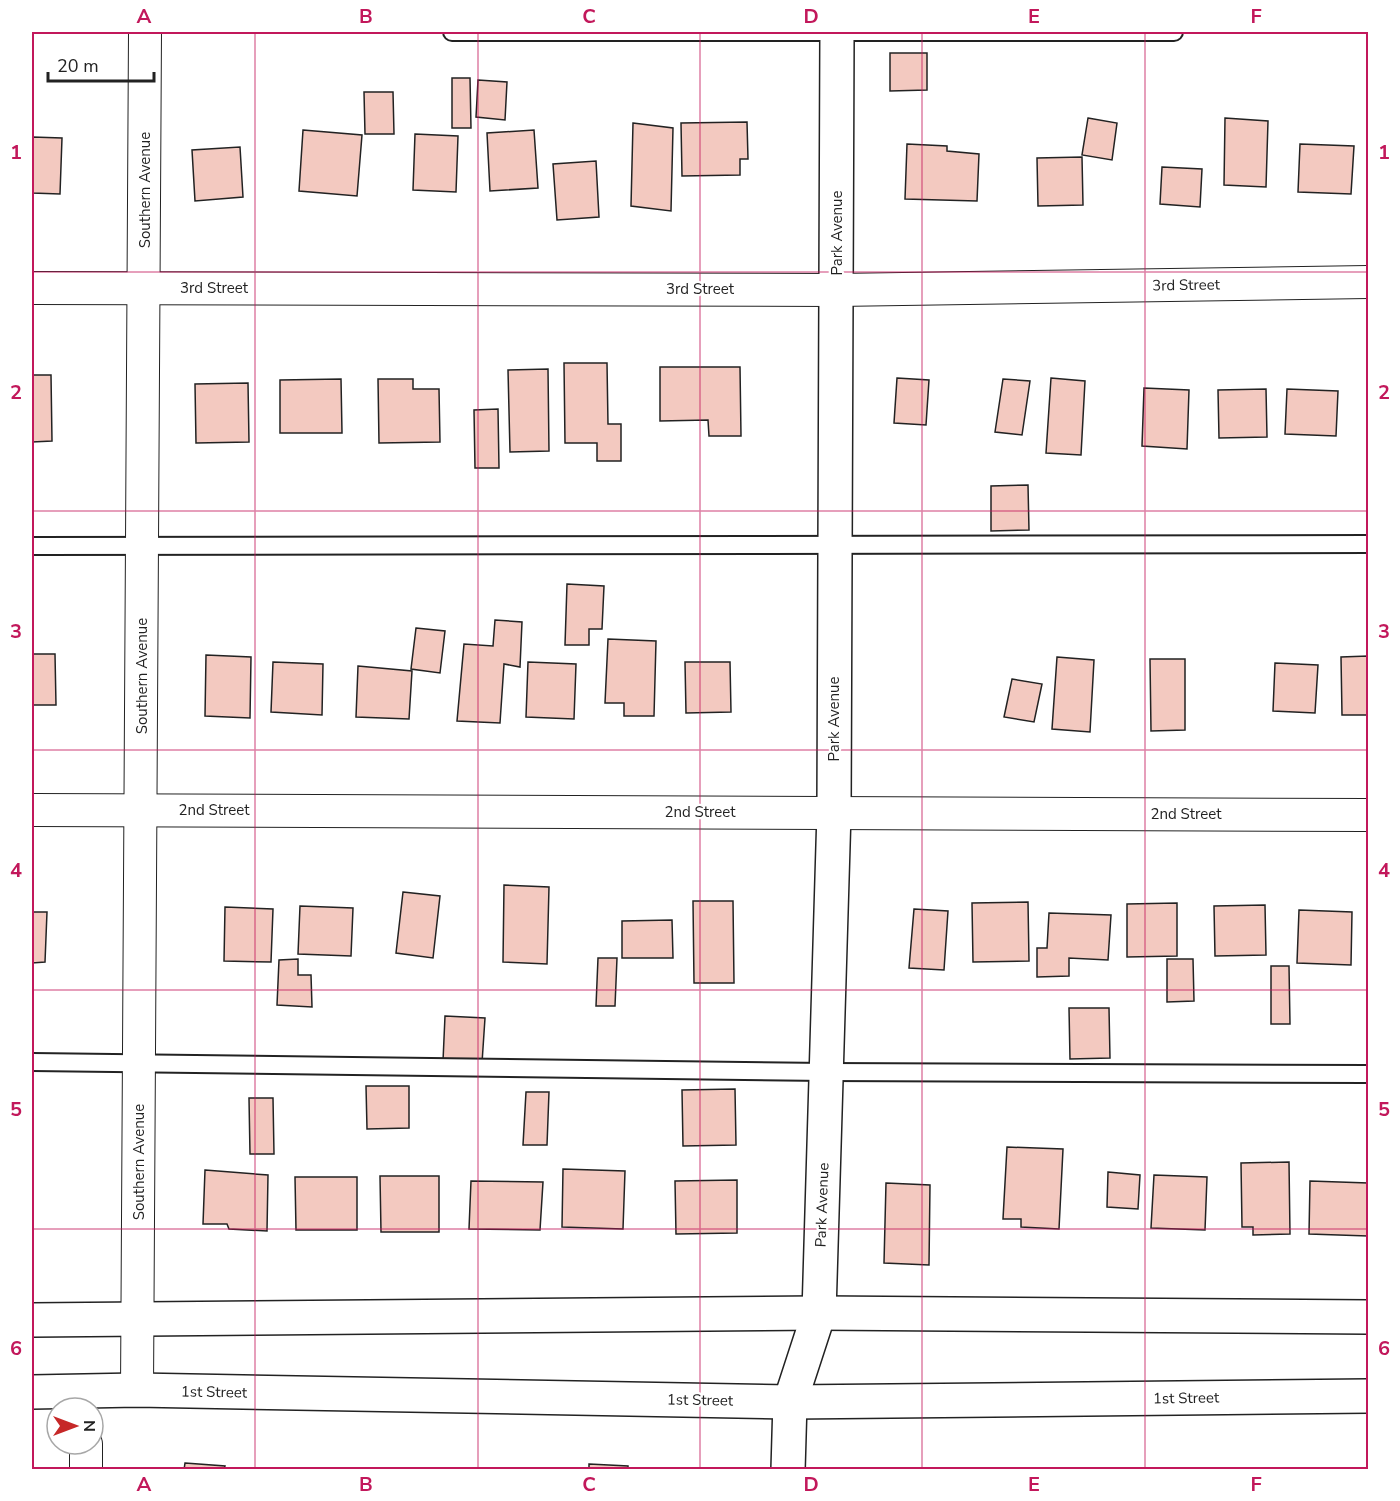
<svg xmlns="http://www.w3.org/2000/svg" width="1400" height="1501" viewBox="0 0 1400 1501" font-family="'Nunito Sans',sans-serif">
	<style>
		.building { fill: #f3c9c0; stroke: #222; stroke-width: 1.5 }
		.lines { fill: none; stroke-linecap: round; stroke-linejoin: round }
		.lane-casing { stroke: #222; stroke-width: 20 }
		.street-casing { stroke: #222; stroke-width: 34 }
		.secondary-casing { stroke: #222; stroke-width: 36 }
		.lane { stroke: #fff; stroke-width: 16 }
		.street { stroke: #fff; stroke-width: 32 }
		.secondary { stroke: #fff; stroke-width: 33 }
		.grid { fill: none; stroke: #c2185b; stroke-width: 1.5; stroke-opacity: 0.55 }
		.labels { text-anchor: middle; stroke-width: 4.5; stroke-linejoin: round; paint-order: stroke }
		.street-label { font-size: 15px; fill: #222; stroke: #fff }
		.neatline { fill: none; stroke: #c2185b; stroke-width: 2 }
		.grid-label { font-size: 20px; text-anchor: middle; font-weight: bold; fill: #c2185b }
	</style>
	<rect width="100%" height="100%" fill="#fff"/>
	<g class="building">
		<path d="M890 53H927V90L890 91Z"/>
		<path d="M452 78H470L471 128H452Z"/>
		<path d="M478 80 507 82 505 120 476 117Z"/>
		<path d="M364 92H393L394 134H365Z"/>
		<path d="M1088 118 1117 123 1112 160 1082 155Z"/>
		<path d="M1225 118 1268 121 1266 187 1224 185Z"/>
		<path d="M747 122 748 159H740V175L682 176 681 123Z"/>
		<path d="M633 123 673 128 671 211 631 206Z"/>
		<path d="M303 130 362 135 357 196 299 191Z"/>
		<path d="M534 130 538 188 490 191 487 133Z"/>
		<path d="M415 134 458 136 456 192 413 190Z"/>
		<path d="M32 137 62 138 60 194 32 193Z"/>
		<path d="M907 144 947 146V151L979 154 977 201 905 199Z"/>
		<path d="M1300 144 1354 146 1351 194 1298 192Z"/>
		<path d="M240 147 243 197 195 201 192 150Z"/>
		<path d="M1082 157 1083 205 1038 206 1037 158Z"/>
		<path d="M596 161 599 217 557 220 553 164Z"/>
		<path d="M1162 167 1202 169 1200 207 1160 204Z"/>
		<path d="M564 363H607L608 424H621V461H597V443H565Z"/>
		<path d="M660 367H740L741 436H709L708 420 660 421Z"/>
		<path d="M548 369 549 451 510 452 508 370Z"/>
		<path d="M32 375H51L52 441 32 442Z"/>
		<path d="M897 378 929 380 926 425 894 423Z"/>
		<path d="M1051 378 1085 381 1081 455 1046 453Z"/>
		<path d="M341 379 342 433H280V380Z"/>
		<path d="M378 379H413V389H439L440 442 379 443Z"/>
		<path d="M1003 379 1030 381 1022 435 995 432Z"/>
		<path d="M248 383 249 442 196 443 195 384Z"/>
		<path d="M1144 388 1189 390 1187 449 1142 446Z"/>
		<path d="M1266 389 1267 437 1219 438 1218 390Z"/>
		<path d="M1287 389 1338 391 1336 436 1285 434Z"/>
		<path d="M498 409 499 468H475L474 410Z"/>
		<path d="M1028 485 1029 530 991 531V486Z"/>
		<path d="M567 584 604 586 602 629H589V645H565Z"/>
		<path d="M495 620 522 622 520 667 504 664 500 723 457 721 464 644 493 646Z"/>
		<path d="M416 628 445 631 440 673 411 669Z"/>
		<path d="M608 639 656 641 654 716H624V703H605Z"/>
		<path d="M32 654H55L56 705H32Z"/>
		<path d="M206 655 251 657 250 718 205 716Z"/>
		<path d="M1368 656V715H1342L1341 657Z"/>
		<path d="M1057 657 1094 660 1090 732 1052 729Z"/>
		<path d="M1150 659H1185V730L1151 731Z"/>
		<path d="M273 662 323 664 322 715 271 712Z"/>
		<path d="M528 662 576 664 574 719 526 717Z"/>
		<path d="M685 662H730L731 712 686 713Z"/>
		<path d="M1275 663 1318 665 1315 713 1273 711Z"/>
		<path d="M358 666 412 671 409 719 356 717Z"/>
		<path d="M1012 679 1042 684 1034 722 1004 717Z"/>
		<path d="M504 885 549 887 547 964 503 962Z"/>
		<path d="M403 892 440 896 433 958 396 953Z"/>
		<path d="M693 901H733L734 983H694Z"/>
		<path d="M1028 902 1029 961 973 962 972 903Z"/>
		<path d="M1177 903V956L1127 957V904Z"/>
		<path d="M1265 905 1266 955 1215 956 1214 906Z"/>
		<path d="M300 906 353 908 351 956 298 954Z"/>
		<path d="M225 907 273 909 271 962 224 961Z"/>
		<path d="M914 909 948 911 944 970 909 968Z"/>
		<path d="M1299 910 1352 912 1351 965 1297 963Z"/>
		<path d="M32 912H47L45 962 32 963Z"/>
		<path d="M1049 913 1111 915 1108 960 1069 958V976L1037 977V948H1047Z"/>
		<path d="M672 920 673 958H622V921Z"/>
		<path d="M598 958H617L615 1006H596Z"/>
		<path d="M298 959V975H311L312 1007 277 1005 279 960Z"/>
		<path d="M1167 959H1193L1194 1001 1167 1002Z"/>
		<path d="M1271 966H1289L1290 1024H1271Z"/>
		<path d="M1069 1008H1109L1110 1058 1070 1059Z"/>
		<path d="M445 1016 485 1018 482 1063 443 1061Z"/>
		<path d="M366 1086H409V1128L367 1129Z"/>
		<path d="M735 1089 736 1145 683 1146 682 1090Z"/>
		<path d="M526 1092H549L547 1145H523Z"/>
		<path d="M249 1098H273L274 1154H250Z"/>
		<path d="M1007 1147 1063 1149 1059 1229 1021 1227V1219H1003Z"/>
		<path d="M1289 1162 1290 1234 1253 1235V1227H1242L1241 1163Z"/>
		<path d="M563 1169 625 1171 623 1229 562 1227Z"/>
		<path d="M205 1170 268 1175 267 1231 229 1229 227 1224H203Z"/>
		<path d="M1108 1172 1140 1175 1138 1209 1107 1207Z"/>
		<path d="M1154 1175 1207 1177 1205 1230 1151 1228Z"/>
		<path d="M380 1176H439V1232H381Z"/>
		<path d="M295 1177H357V1230H296Z"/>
		<path d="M737 1180V1233L676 1234 675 1181Z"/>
		<path d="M471 1181 543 1182 540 1230 469 1229Z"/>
		<path d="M1310 1181 1368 1183V1236L1309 1234Z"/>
		<path d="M886 1183 930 1185 929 1265 884 1263Z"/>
		<path d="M185 1463 225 1466 224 1470H184Z"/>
		<path d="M589 1464 628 1466V1470H589Z"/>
	</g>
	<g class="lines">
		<g class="lane-casing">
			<g id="lane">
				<path d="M452 32H1174"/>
				<path d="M32 546 1368 544"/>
				<path d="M32 1062 826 1072 1368 1074"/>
			</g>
		</g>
		<g class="street-casing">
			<g id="street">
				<path d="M32 288 837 290 1368 282"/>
				<path d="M32 810 1368 815"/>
				<path d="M137 1390 145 32"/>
				<path d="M86 1444V1470"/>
			</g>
		</g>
		<g class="secondary-casing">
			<g id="secondary">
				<path d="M32 1320 819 1313 1368 1317"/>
				<path d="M32 1392 137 1390 790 1402 1368 1396"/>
				<path d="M788 1470 790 1402 819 1313 834 812 837 32"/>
			</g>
		</g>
		<use href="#lane" class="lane"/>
		<use href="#street" class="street"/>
		<use href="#secondary" class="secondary"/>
	</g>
	<path class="grid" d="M255 32V1470M478 32V1470M700 32V1470M922 32V1470M1145 32V1470M32 272H1368M32 511H1368M32 750H1368M32 990H1368M32 1229H1368"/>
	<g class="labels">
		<g class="street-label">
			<text transform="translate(145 190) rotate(-90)" y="5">Southern Avenue</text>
			<text transform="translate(837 233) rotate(-90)" y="5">Park Avenue</text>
			<text transform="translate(1186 285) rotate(-1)" y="5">3rd Street</text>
			<text x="214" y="293">3rd Street</text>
			<text x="700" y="294">3rd Street</text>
			<text transform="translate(142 676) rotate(-90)" y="5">Southern Avenue</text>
			<text transform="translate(834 719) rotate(-90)" y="5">Park Avenue</text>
			<text x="214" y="815">2nd Street</text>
			<text x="700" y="817">2nd Street</text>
			<text x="1186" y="819">2nd Street</text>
			<text transform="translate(139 1162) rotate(-90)" y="5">Southern Avenue</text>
			<text transform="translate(822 1205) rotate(-88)" y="5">Park Avenue</text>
			<text transform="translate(214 1392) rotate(1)" y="5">1st Street</text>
			<text transform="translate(1186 1398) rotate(-1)" y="5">1st Street</text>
			<text transform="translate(700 1400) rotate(1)" y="5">1st Street</text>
		</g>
	</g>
	<rect width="1400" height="1501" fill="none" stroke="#ffffff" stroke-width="66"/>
	<g transform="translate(75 1426) rotate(90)"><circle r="28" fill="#ffffff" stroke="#a7a7a7" stroke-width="1.5"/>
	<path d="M0-4.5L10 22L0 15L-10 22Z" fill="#c62828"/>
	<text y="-9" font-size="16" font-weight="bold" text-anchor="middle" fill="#222222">N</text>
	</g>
	<path d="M48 72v9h106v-9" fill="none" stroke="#222222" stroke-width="3"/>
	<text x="57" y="72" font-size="18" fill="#222222" stroke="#ffffff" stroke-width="4.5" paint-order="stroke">20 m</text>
	<rect x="33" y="33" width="1334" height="1435" class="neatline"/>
	<g class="grid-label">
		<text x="144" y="23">A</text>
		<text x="366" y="23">B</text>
		<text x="589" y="23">C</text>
		<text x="811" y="23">D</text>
		<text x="1034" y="23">E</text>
		<text x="1256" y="23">F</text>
		<text x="16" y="159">1</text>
		<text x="1384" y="159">1</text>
		<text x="16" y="399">2</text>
		<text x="1384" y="399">2</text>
		<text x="16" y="638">3</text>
		<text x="1384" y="638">3</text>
		<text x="16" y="877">4</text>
		<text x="1384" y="877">4</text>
		<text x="16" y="1116">5</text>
		<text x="1384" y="1116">5</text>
		<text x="16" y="1355">6</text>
		<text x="1384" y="1355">6</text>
		<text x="144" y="1491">A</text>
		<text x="366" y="1491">B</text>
		<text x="589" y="1491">C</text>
		<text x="811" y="1491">D</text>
		<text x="1034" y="1491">E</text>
		<text x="1256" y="1491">F</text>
	</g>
</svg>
